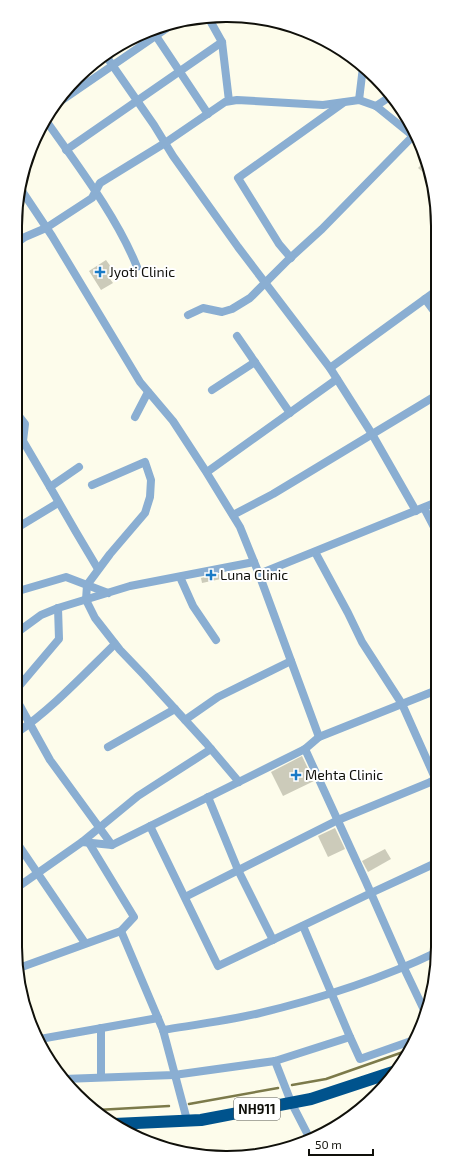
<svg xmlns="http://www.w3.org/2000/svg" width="453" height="1173" viewBox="0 0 453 1173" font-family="'Exo 2',sans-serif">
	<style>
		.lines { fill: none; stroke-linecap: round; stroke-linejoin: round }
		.stream { stroke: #7c7a4a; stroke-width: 2.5 }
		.building { fill: #cccbba }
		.minor { stroke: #8aaed2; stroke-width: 8 }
		.highway { stroke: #00538d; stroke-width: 12 }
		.poi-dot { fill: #197ac6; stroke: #fff; stroke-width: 1.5 }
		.labels { text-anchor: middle; stroke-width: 4; stroke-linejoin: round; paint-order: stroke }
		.shield { fill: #fff; stroke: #585854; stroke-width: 1 }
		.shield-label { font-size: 13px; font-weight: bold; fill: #10100a }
		.poi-label { font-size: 14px; fill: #10100a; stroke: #fff; text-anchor: start }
		.rim { fill: none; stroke: #10100a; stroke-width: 2 }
	</style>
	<rect width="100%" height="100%" fill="#fdfceb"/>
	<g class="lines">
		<g class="stream">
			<path d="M292 1085 326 1079 406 1051"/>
			<path d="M189 1104 278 1088"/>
			<path d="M97 1110 169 1106"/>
		</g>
	</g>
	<g class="building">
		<path d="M425 161 427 167 430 178 418 168Z"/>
		<path d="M106 260 114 271 107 275 113 283 101 290 89 271Z"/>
		<path d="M220 574 221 579 202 583 201 578Z"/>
		<path d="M302 756 314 781 283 796 271 772Z"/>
		<path d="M335 828 345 849 328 857 318 836Z"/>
		<path d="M385 849 391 859 368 872 362 861Z"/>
	</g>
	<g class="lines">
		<g class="minor">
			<path d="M208 17 222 42 229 101"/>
			<path d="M154 33 208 114"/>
			<path d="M106 56 154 125 173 156 238 247 330 368 372 434 416 511"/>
			<path d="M359 100 363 67"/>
			<path d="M55 105 170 26"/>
			<path d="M376 106 391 96"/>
			<path d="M47 122C78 166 117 217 137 267"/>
			<path d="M66 150 222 42"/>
			<path d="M20 188 52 236 140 382 173 421 205 470 240 527 259 574 319 737"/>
			<path d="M15 244 25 237 46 228 92 198 100 183 165 143 225 102 237 100 323 105 359 100 376 106 418 140"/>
			<path d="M291 258 279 244 238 178 343 103"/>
			<path d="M425 299 436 314"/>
			<path d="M188 315 203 308 222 312 232 309 250 298 288 260 322 229 413 136"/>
			<path d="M237 336 290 413"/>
			<path d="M330 368 436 291"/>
			<path d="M212 390 255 362"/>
			<path d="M15 411 25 424 23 441 50 487"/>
			<path d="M135 417 148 392"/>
			<path d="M79 467 50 487 76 532 98 569"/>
			<path d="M207 472 337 379"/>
			<path d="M92 485 145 462 151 480 150 497 145 513 110 554 87 585 86 600 95 618 120 650 144 675 206 743 239 782"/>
			<path d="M424 508 437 533"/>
			<path d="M233 515 273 494 437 395"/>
			<path d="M15 529 58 503"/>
			<path d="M315 552 348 613 362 642 402 704 436 780"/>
			<path d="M259 574 437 502"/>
			<path d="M180 577 193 606 216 640"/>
			<path d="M15 592 66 577 108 593"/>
			<path d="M15 634 41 615 58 608 130 586 254 562"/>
			<path d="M15 691 59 639 58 608"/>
			<path d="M15 697 50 760 112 845"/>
			<path d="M185 720 218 697 291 661"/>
			<path d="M15 734C52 709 83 675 115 644"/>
			<path d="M108 747 175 709"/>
			<path d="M305 749 366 882 404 968 425 1012"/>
			<path d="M432 781 438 795"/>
			<path d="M208 797 238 870 273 940"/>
			<path d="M150 826 218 966 371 893 438 862"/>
			<path d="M15 840 85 943"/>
			<path d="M82 842 138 796 211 749"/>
			<path d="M15 889 82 842 112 845 305 749 319 737 437 690"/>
			<path d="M185 897 338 820 438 779"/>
			<path d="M303 926 350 1037 360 1059 411 1041"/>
			<path d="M121 931 163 1030 187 1120"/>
			<path d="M19 968 121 931 134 917 89 843"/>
			<path d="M163 1030C194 1025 225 1021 256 1014 319 999 379 980 437 952"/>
			<path d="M40 1039 158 1018"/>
			<path d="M275 1061 291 1102 309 1137"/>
			<path d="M101 1077V1028"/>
			<path d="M63 1079 174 1075 275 1061 350 1037"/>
		</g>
		<path class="highway" d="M114 1124 201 1120 311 1099 396 1071"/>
	</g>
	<g class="poi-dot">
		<path d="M98 266h4v4h4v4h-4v4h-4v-4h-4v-4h4z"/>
		<path d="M209 569h4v4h4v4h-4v4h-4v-4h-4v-4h4z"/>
		<path d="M294 769h4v4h4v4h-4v4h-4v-4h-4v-4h4z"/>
	</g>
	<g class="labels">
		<rect class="shield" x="234" y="1098" width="46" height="22" rx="3"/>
		<g class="shield-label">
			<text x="257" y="1114">NH911</text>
		</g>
		<g class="poi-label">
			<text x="109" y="277">Jyoti Clinic</text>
			<text x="220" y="580">Luna Clinic</text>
			<text x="305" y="780">Mehta Clinic</text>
		</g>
	</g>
	<path d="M0 0H453V1173H0ZM226 22H227A204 204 0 0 1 431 226V947A204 204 0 0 1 227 1151H226A204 204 0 0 1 22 947V226A204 204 0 0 1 226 22Z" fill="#fff" fill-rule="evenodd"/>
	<path class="rim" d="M226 22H227A204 204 0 0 1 431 226V947A204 204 0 0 1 227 1151H226A204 204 0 0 1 22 947V226A204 204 0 0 1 226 22Z"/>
	<path d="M309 1149v6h64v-6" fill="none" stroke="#10100a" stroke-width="2"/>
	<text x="315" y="1149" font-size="12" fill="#10100a" stroke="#ffffff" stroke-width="3" paint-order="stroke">50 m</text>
</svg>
